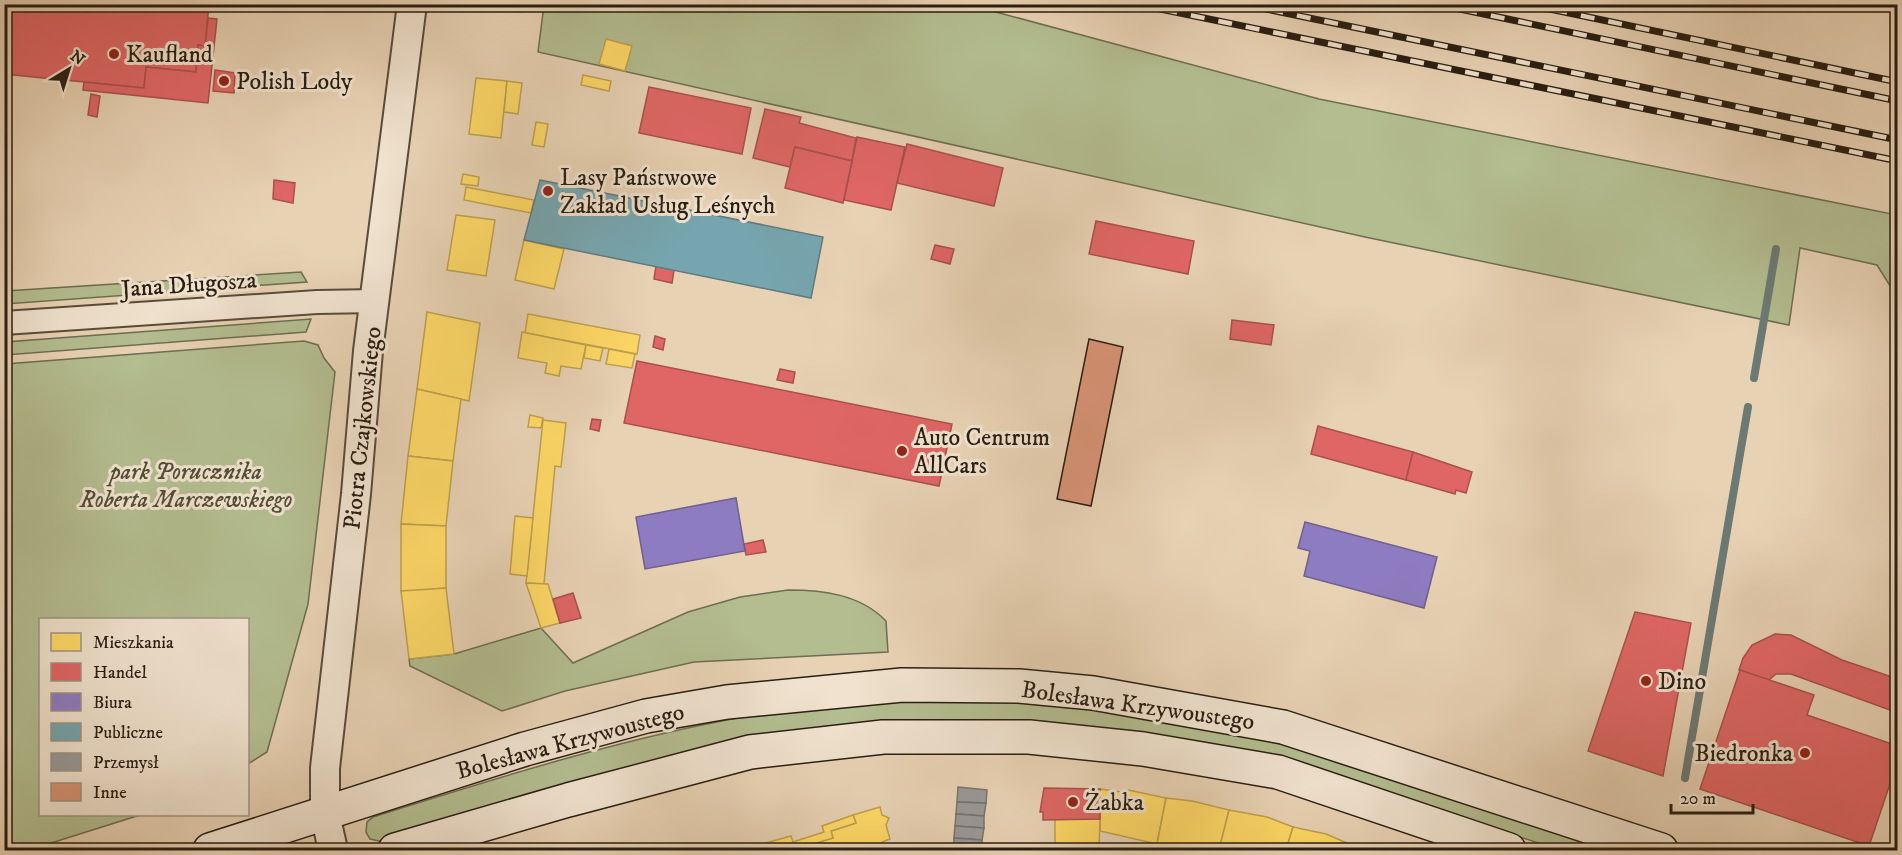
<svg xmlns="http://www.w3.org/2000/svg" width="1902" height="855" viewBox="0 0 1902 855" font-family="'IM FELL DW Pica',serif">
	<style>
		.green { fill: #b3bd90; stroke: #6e6e51; stroke-width: 1.5 }
		.homes { fill: #ffd966; stroke: #bfa14d; stroke-width: 1.5 }
		.shops { fill: #e06666; stroke: #a9504d; stroke-width: 1.5 }
		.offices { fill: #8e7cc3; stroke: #70608e; stroke-width: 1.5 }
		.public { fill: #76a5af; stroke: #5f7c80; stroke-width: 1.5 }
		.industry { fill: #999; stroke: #777470; stroke-width: 1.5 }
		.lines { fill: none; stroke-linecap: round; stroke-linejoin: round }
		.stream { stroke: #6c7974; stroke-width: 8 }
		.building { fill: #d79376; stroke: #291e12; stroke-width: 1.5 }
		.minor-casing { stroke: #594b3a; stroke-width: 26 }
		.tertiary-casing { stroke: #594b3a; stroke-width: 32 }
		.secondary-casing { stroke: #291e12; stroke-width: 36 }
		.minor { stroke: #f0e2ce; stroke-width: 22 }
		.tertiary { stroke: #f0e2ce; stroke-width: 28 }
		.secondary { stroke: #f0e2ce; stroke-width: 33 }
		.rail-casing { stroke: #291e12; stroke-width: 7 }
		.rail { stroke: #f0e2ce; stroke-width: 4.5; stroke-dasharray: 14; stroke-linecap: butt }
		.poi-dot { fill: #8f2418; stroke: #f0e2ce; stroke-width: 2 }
		.labels { text-anchor: middle; stroke-width: 6; stroke-linejoin: round; paint-order: stroke }
		.poi-label { font-size: 24px; fill: #291e12; stroke: #f0e2ce; text-anchor: start }
		.street-label { font-size: 24px; fill: #291e12; stroke: #f0e2ce }
		.park-label { font-size: 24px; font-style: italic; fill: #524e38; stroke: #f0e2ce }
	</style>
	<rect width="100%" height="100%" fill="#e8d2b4"/>
	<filter id="stains"><feTurbulence type="fractalNoise" baseFrequency=".00333" numOctaves="4"/><feColorMatrix values="0 0 0 0 .2 0 0 0 0 .09 0 0 0 0 .02 0 0 0 .5 -.17"/></filter>
	<radialGradient id="worn" r=".72"><stop offset=".6" stop-color="#630" stop-opacity="0"/><stop offset="1" stop-color="#630" stop-opacity=".3"/></radialGradient>
	<g class="green">
		<path d="M544 5H970L1319 99 1897 215V297L1877 265 1800 248 1789 325 1365 237 538 52Z"/>
		<path d="M301 272 307 282 5 304V291Z"/>
		<path d="M311 319 306 332 5 355V342Z"/>
		<path d="M304 341 318 345 324 358 335 372 308 604 267 752 248 764V620H40V814L140 815 29 850H5V364Z"/>
		<path d="M788 590C822 590 860 594 886 621L888 652 694 662 565 691 502 711 410 666 409 659 454 654 541 628 573 663 688 612 740 597Z"/>
		<path d="M992 701 1083 707 1277 743 1373 771 1607 850H1559L1433 808 1165 737 1103 728 973 720 864 724 465 815 379 841 370 839 366 832 367 822 373 817C500 777 629 736 760 714 836 702 915 701 992 701Z"/>
	</g>
	<g class="homes">
		<path d="M486 4H523L522 12Z"/>
		<path d="M606 39 632 46 625 71 599 64Z"/>
		<path d="M583 75 611 81 609 91 581 85Z"/>
		<path d="M476 78 507 81 501 138 469 134Z"/>
		<path d="M507 81 522 83 518 114 504 112Z"/>
		<path d="M536 122 548 124 544 147 532 145Z"/>
		<path d="M463 174 479 177 478 186 461 184Z"/>
		<path d="M466 187 534 200 531 213 464 200Z"/>
		<path d="M456 215 495 220 486 276 447 270Z"/>
		<path d="M524 240 564 249 554 289 515 280Z"/>
		<path d="M427 312 480 323 469 401 417 389Z"/>
		<path d="M528 314 640 335 637 354 525 333Z"/>
		<path d="M522 332 586 345 581 369 561 366 559 376 545 373 547 363 518 358Z"/>
		<path d="M586 345 603 348 600 361 584 358Z"/>
		<path d="M609 349 635 354 632 368 606 364Z"/>
		<path d="M417 389 461 399 453 461 408 456Z"/>
		<path d="M530 415 543 418 541 428 528 427Z"/>
		<path d="M543 420 566 423 561 467 555 466 544 584 526 583Z"/>
		<path d="M408 456 453 461 446 526 401 524Z"/>
		<path d="M515 516 533 518 527 576 510 574Z"/>
		<path d="M401 524 446 526V588L401 592Z"/>
		<path d="M526 583 548 584 560 623 541 628Z"/>
		<path d="M446 588 454 654 409 659 401 591Z"/>
		<path d="M1100 789 1128 793V790L1166 798 1157 844 1100 831Z"/>
		<path d="M1166 798 1192 801 1229 810 1219 850 1157 844Z"/>
		<path d="M880 807 882 815 889 818 886 825 890 839 882 842 885 850H793L833 838 831 831 856 823 853 815Z"/>
		<path d="M1229 810 1267 817 1293 827 1286 850H1219Z"/>
		<path d="M853 815 856 823 831 831 833 838 793 850H788L786 845 770 850H752L751 847 791 836 793 842 824 832 822 826Z"/>
		<path d="M1055 819H1100L1099 850H1055Z"/>
		<path d="M1293 827 1326 834 1347 843 1345 850H1286Z"/>
		<path d="M1347 843 1369 850H1376H1345Z"/>
	</g>
	<g class="shops">
		<path d="M4 4H209L205 46 198 45 196 72 146 67 144 88 4 74Z"/>
		<path d="M208 18 217 19 208 103 83 90 84 82 144 88 146 67 196 72 198 45 205 46Z"/>
		<path d="M215 70 235 73 234 93 213 91Z"/>
		<path d="M264 79 285 82 284 90 264 88Z"/>
		<path d="M649 87 751 108 742 154 639 133Z"/>
		<path d="M91 94 100 96 97 117 88 115Z"/>
		<path d="M765 109 801 117 799 123 856 138 852 161 795 147 790 167 753 158Z"/>
		<path d="M857 137 905 147 891 210 844 200Z"/>
		<path d="M907 144 1003 168 994 206 897 183Z"/>
		<path d="M795 147 852 161 843 203 785 188Z"/>
		<path d="M274 180 295 183 293 203 273 199Z"/>
		<path d="M1096 221 1194 241 1188 274 1089 254Z"/>
		<path d="M935 245 954 249 950 264 931 259Z"/>
		<path d="M656 266 674 270 672 283 654 279Z"/>
		<path d="M1232 320 1274 325 1271 345 1230 339Z"/>
		<path d="M655 336 665 339 663 350 653 347Z"/>
		<path d="M637 361 952 424 939 486 624 423Z"/>
		<path d="M780 369 795 372 793 383 777 380Z"/>
		<path d="M592 419 601 420 599 431 590 429Z"/>
		<path d="M1318 426 1413 452 1406 480 1311 454Z"/>
		<path d="M1413 452 1472 472 1466 493 1456 490 1455 494 1406 480Z"/>
		<path d="M763 540 766 552 746 555 744 544Z"/>
		<path d="M573 593 581 618 560 623 553 599Z"/>
		<path d="M1635 612 1691 623 1663 776 1588 751Z"/>
		<path d="M1775 634 1791 635 1842 660 1898 679V713L1791 674H1776L1769 680 1739 670 1743 658 1752 645Z"/>
		<path d="M1740 670 1814 695 1807 715 1898 746V760L1869 846 1700 789Z"/>
		<path d="M1044 788 1100 789V819L1043 820V812H1040Z"/>
	</g>
	<g class="offices">
		<path d="M736 498 745 551 645 569 636 517Z"/>
		<path d="M1305 522 1437 557 1424 608 1304 576 1310 551 1298 548Z"/>
	</g>
	<path class="public" d="M540 180 823 237 811 298 524 240Z"/>
	<g class="industry">
		<path d="M958 787 987 790 986 803 957 802Z"/>
		<path d="M957 802 986 803 984 816 956 814Z"/>
		<path d="M956 814 984 816V828L955 826Z"/>
		<path d="M955 826 984 828 982 840 954 838Z"/>
		<path d="M954 838 982 840V850H954Z"/>
	</g>
	<g class="lines">
		<g class="stream">
			<path d="M1754 378 1776 249"/>
			<path d="M1685 778 1748 407"/>
		</g>
	</g>
	<path class="building" d="M1089 339 1123 347 1091 506 1057 499Z"/>
	<g class="lines">
		<g class="minor-casing">
			<path id="minor" d="M4 323 317 302 376 301"/>
		</g>
		<g class="tertiary-casing">
			<path id="tertiary" d="M333 850 325 814V768L356 494 368 351 412 4"/>
		</g>
		<g class="secondary-casing">
			<g id="secondary">
				<path d="M210 850 525 749 646 716 727 702 902 685 1019 686 1093 693 1283 727 1661 850"/>
				<path d="M395 850 568 800 750 752 883 737H1029L1143 749 1278 772 1509 850"/>
			</g>
		</g>
		<use href="#minor" class="minor"/>
		<use href="#tertiary" class="tertiary"/>
		<use href="#secondary" class="secondary"/>
		<g class="rail-casing">
			<g id="rail">
				<path d="M1136 4 1898 161"/>
				<path d="M1242 4 1898 140"/>
				<path d="M1436 4 1898 101"/>
				<path d="M1526 4 1898 82"/>
			</g>
		</g>
		<use href="#rail" class="rail"/>
	</g>
	<g class="poi-dot">
		<circle cx="114" cy="54" r="6"/>
		<circle cx="224" cy="81" r="6"/>
		<circle cx="548" cy="191" r="6"/>
		<circle cx="902" cy="451" r="6"/>
		<circle cx="1646" cy="681" r="6"/>
		<circle cx="1805" cy="753" r="6"/>
		<circle cx="1073" cy="802" r="6"/>
	</g>
	<g class="labels">
		<g class="poi-label">
			<text x="126" y="62">Kaufland</text>
			<text x="236" y="89">Polish Lody</text>
			<text x="560" y="185">Lasy Państwowe<tspan x="560" dy="28">Zakład Usług Leśnych</tspan></text>
			<text x="914" y="445">Auto Centrum<tspan x="914" dy="28">AllCars</tspan></text>
			<text x="1658" y="689">Dino</text>
			<text x="1793" y="761" text-anchor="end">Biedronka</text>
			<text x="1085" y="810">Żabka</text>
		</g>
		<g class="street-label">
			<text transform="translate(189 284) rotate(-4)" y="8">Jana Długosza</text>
			<text transform="translate(362 428) rotate(-84)" y="8">Piotra Czajkowskiego</text>
			<text transform="translate(1138 705) rotate(8)" y="8">Bolesława Krzywoustego</text>
			<text transform="translate(570 741) rotate(-15)" y="8">Bolesława Krzywoustego</text>
		</g>
		<g class="park-label">
			<text x="186" y="479">park Porucznika<tspan x="186" dy="28">Roberta Marczewskiego</tspan></text>
		</g>
	</g>
	<rect width="1902" height="855" fill="none" stroke="#e8d2b4" stroke-width="24"/>
	<rect x="6" y="6" width="1890" height="843" fill="none" stroke="#291e12" stroke-width="3"/>
	<rect x="12" y="12" width="1878" height="831" fill="none" stroke="#291e12" stroke-width="1.5"/>
	<rect x="39" y="618" width="210" height="198" fill="#f0e2ce" stroke="#a09483" stroke-width="1.5"/>
	<rect x="51" y="633" width="30" height="18" fill="#ffd966" stroke="#a09483" stroke-width="1.5"/>
	<text x="93" y="648" font-size="18" fill="#291e12">Mieszkania</text>
	<rect x="51" y="663" width="30" height="18" fill="#e06666" stroke="#a09483" stroke-width="1.5"/>
	<text x="93" y="678" font-size="18" fill="#291e12">Handel</text>
	<rect x="51" y="693" width="30" height="18" fill="#8e7cc3" stroke="#a09483" stroke-width="1.5"/>
	<text x="93" y="708" font-size="18" fill="#291e12">Biura</text>
	<rect x="51" y="723" width="30" height="18" fill="#76a5af" stroke="#a09483" stroke-width="1.5"/>
	<text x="93" y="738" font-size="18" fill="#291e12">Publiczne</text>
	<rect x="51" y="753" width="30" height="18" fill="#999999" stroke="#a09483" stroke-width="1.5"/>
	<text x="93" y="768" font-size="18" fill="#291e12">Przemysł</text>
	<rect x="51" y="783" width="30" height="18" fill="#d79376" stroke="#a09483" stroke-width="1.5"/>
	<text x="93" y="798" font-size="18" fill="#291e12">Inne</text>
	<g transform="translate(69 69) rotate(38)" stroke="#f0e2ce" stroke-width="4.5" paint-order="stroke">
	<path d="M0-4.5L10 22L0 15L-10 22Z" fill="#291e12"/>
	<text y="-9" font-size="16" font-weight="bold" text-anchor="middle" fill="#291e12">N</text>
	</g>
	<path d="M1671 804v9h82v-9" fill="none" stroke="#291e12" stroke-width="3"/>
	<text x="1680" y="804" font-size="18" fill="#291e12" stroke="#f0e2ce" stroke-width="4.5" paint-order="stroke">20 m</text>
	<rect width="100%" height="100%" filter="url(#stains)"/>
	<rect width="100%" height="100%" fill="url(#worn)"/>
</svg>
